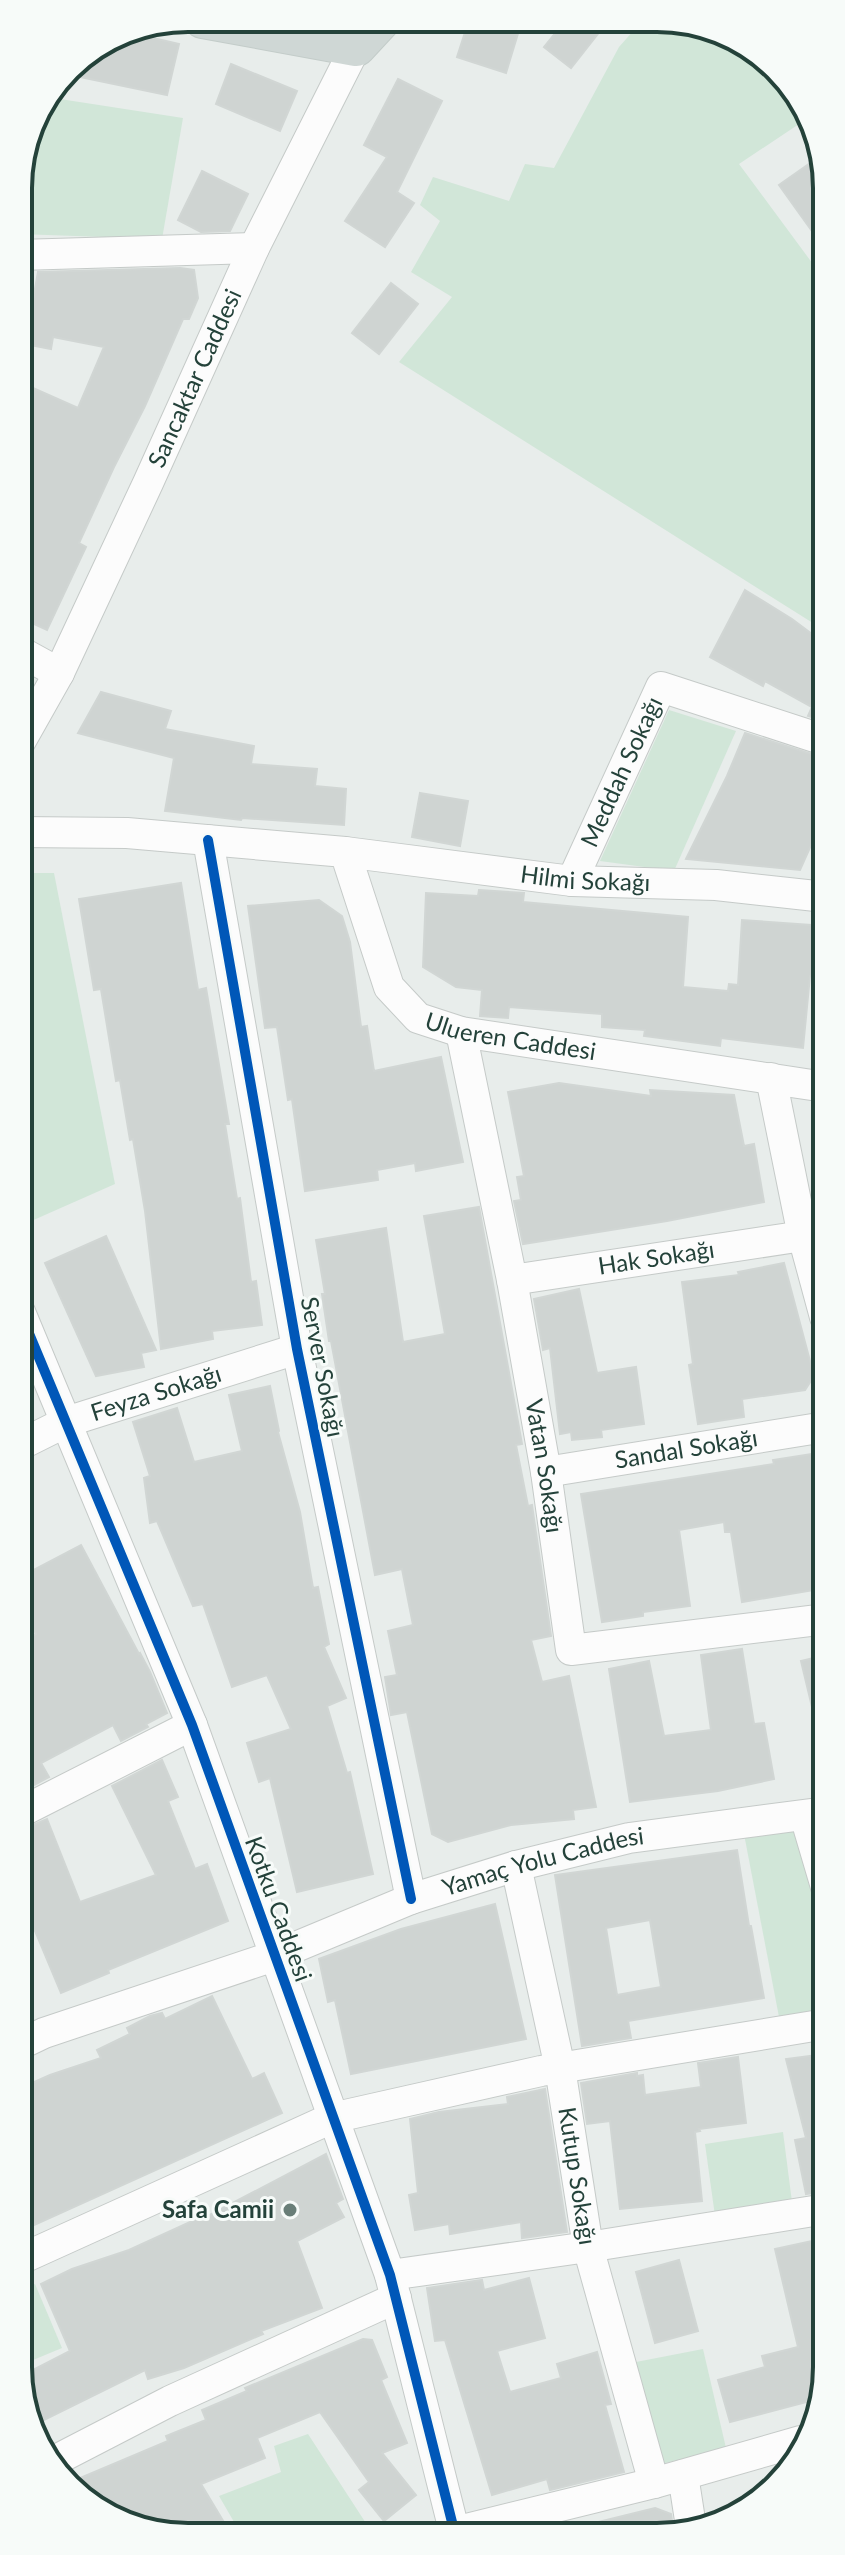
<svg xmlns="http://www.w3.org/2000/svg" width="845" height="2555" viewBox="0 0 845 2555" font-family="Lato,sans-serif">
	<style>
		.green { fill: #d1e6d8 }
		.building { fill: #cfd4d2; stroke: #d1d6d4; stroke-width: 2; fill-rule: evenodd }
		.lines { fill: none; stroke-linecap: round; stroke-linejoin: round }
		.minor-casing { stroke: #c5cac8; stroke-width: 32 }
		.major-casing { stroke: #c3ccc9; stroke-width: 42 }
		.minor { stroke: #fcfcfc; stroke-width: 30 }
		.major { stroke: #cfd7d5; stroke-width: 40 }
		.cycleway-casing { stroke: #f7fbf9; stroke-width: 15 }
		.cycleway { stroke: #0057b8; stroke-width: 10 }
		.poi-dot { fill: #697e78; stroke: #f7fbf9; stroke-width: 3 }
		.labels { text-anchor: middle; stroke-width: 6; stroke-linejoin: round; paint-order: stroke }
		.street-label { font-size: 24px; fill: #24423a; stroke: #f7fbf9 }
		.poi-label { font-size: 24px; font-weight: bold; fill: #24423a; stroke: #f7fbf9; text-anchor: end }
		.rim { fill: none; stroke: #24423a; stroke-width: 4 }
	</style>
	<rect width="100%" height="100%" fill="#e8edeb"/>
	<g class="green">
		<path d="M642 21H690L777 68 805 120 739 164 824 279V630L399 362 452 297 411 272 440 221 420 205 433 177 509 201 525 164 554 168 619 47Z"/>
		<path d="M47 97 183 118 162 239 18 234C18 188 18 135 47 97Z"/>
		<path d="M669 710 736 731 674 871 600 861Z"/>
		<path d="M19 873H54L115 1184 20 1226Z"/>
		<path d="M797 1827 826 1934V2010L779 2017 744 1834Z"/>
		<path d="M783 2132 792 2202 715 2216 705 2144Z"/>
		<path d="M35 2284 62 2348 21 2365V2289Z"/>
		<path d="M703 2349 726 2448 661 2464 636 2362Z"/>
		<path d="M308 2434 373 2534H241L219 2496 281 2472 274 2446Z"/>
	</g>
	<g class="building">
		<path d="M469 20H498L520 27 506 73 457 57Z"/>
		<path d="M565 21H608L571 68 544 47Z"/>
		<path d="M123 31 179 44 167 95 66 74 76 61Z"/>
		<path d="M231 64 297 91 280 131 216 104Z"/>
		<path d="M398 79 442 101 397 192 414 203 385 247 345 221 387 157 364 145Z"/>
		<path d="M823 154 824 155V248L779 185Z"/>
		<path d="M202 171 248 194 230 231 201 232 178 220Z"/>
		<path d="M180 268 194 270 198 298 189 319H183L145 406 114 467 79 543 86 547 47 630 19 617V417L31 387 78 408 104 347 53 337 51 349 25 344 38 272Z"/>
		<path d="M391 283 418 304 379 354 352 333Z"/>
		<path d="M745 590 792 619 824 643V721L808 716 812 707 765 681 763 686 710 657Z"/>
		<path d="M101 692 171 711 165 729 254 746 251 764 317 769 315 786 346 789 344 825 242 818 241 820 165 811 174 758 78 733Z"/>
		<path d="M745 733 824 758 825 849 812 843 800 870 686 859 727 776Z"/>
		<path d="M420 793 468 801 460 846 412 837Z"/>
		<path d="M181 883 198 990 206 988 229 1124H225L237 1199 240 1198 251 1282 256 1281 262 1325 212 1331 213 1339 161 1349 145 1211 133 1139 130 1140 120 1080 116 1081 101 989 94 990 79 899Z"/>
		<path d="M479 890 524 893 523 902 688 917 683 987 728 991 729 984 738 985 742 920 825 926V977L810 976 803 1048 721 1038 720 1046 644 1036 645 1030 602 1027V1014L509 1007 508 1018 480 1016 482 990 456 987 423 967 426 893 478 896Z"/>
		<path d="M319 900 342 916 350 942 361 1027 367 1026 374 1071 441 1057 463 1162 416 1171 415 1163 377 1170 378 1180 305 1191 292 1099 288 1100 277 1027 265 1028 248 906Z"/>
		<path d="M559 1083 651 1096 650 1090 734 1095 744 1146 754 1144 764 1202 667 1221 523 1244 514 1201 521 1200 517 1177 524 1176 508 1092Z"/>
		<path d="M479 1207 522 1444 516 1445 528 1506 532 1505 551 1636 531 1640 542 1682 569 1676 596 1807 573 1810 574 1819 511 1825 448 1842 432 1834 407 1712 391 1715 385 1677 397 1675 388 1631 413 1625 402 1569 375 1575 331 1341H329L322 1294H325L316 1240 386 1228 403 1342 445 1334 424 1216Z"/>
		<path d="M106 1236 156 1350 141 1353 144 1367 96 1376 45 1263Z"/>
		<path d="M784 1263 814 1376 805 1390 742 1399 744 1417 698 1424 689 1365 693 1364 682 1282 739 1275 738 1272Z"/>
		<path d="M579 1289 597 1373 636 1367 644 1424 601 1430 602 1437 572 1440 571 1432 560 1434 550 1348 543 1350 534 1299Z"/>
		<path d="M270 1386 279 1431 278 1432 300 1512 313 1588 318 1587 329 1644 324 1647 346 1698 327 1706 347 1773 350 1772 373 1874 297 1892 270 1778 259 1782 247 1743 291 1729 267 1675 232 1687 203 1604 193 1606 157 1521 150 1523 144 1478 150 1476 133 1422 177 1408 194 1462 242 1451 229 1395Z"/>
		<path d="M825 1452 826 1588 742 1602 731 1532H725L724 1522 679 1530 690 1606 643 1612V1616L602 1622 581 1494 774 1464 773 1460Z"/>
		<path d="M81 1545 139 1654 140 1653 150 1672 167 1713 146 1724 148 1727 121 1741 113 1725 41 1763 49 1777 21 1792 20 1642 36 1634 20 1603V1577Z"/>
		<path d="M742 1649 754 1724 764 1723 774 1779 718 1791 630 1802 609 1669 649 1661 664 1736 711 1730 701 1655Z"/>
		<path d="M826 1655V1727L817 1728 801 1661Z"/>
		<path d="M162 1760 178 1797 168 1801 195 1869 207 1864 228 1921 108 1970 109 1973 61 1993 28 1914 21 1917V1830L47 1819 80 1902 156 1875 112 1786Z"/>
		<path d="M737 1850 749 1926H751L764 1998 628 2021 631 2038 582 2046 555 1875ZM650 1920 661 1987 617 1995 606 1928Z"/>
		<path d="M495 1904 526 2039 351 2074 335 2000 328 2002 319 1959 401 1929Z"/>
		<path d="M212 1996 252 2079 264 2073 282 2113 21 2231V2088L50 2075 101 2058 97 2050 130 2034 127 2028 150 2016 162 2013 165 2019Z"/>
		<path d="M826 2054V2191L806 2194 795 2140 806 2138 786 2059Z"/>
		<path d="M738 2057 746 2123 699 2129 700 2131 695 2132 702 2201 620 2209 610 2121 587 2124 581 2083 637 2073V2076L643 2075 645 2095 701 2087 698 2063Z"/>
		<path d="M545 2089 567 2232 522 2238 521 2222 450 2234 449 2224 415 2230 409 2195 418 2193 410 2119 439 2112 508 2104 507 2097Z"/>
		<path d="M326 2154 343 2199 336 2203 344 2217 297 2241 322 2308 261 2331 263 2334 184 2368 148 2379 145 2370 34 2425 21 2400V2376L70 2351 41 2284 72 2269 129 2250 203 2216 204 2218Z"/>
		<path d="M826 2238 827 2377 818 2399 730 2422 718 2380 765 2367 762 2356 798 2347 775 2249Z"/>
		<path d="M679 2260 698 2331 655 2343 636 2272Z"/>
		<path d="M529 2278 545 2338 497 2351 510 2392 561 2378 557 2364 597 2352 611 2404 605 2405 624 2472 550 2490 547 2479 492 2495 445 2340 435 2341 427 2288 482 2280 484 2290Z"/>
		<path d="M363 2339 372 2340 387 2377 381 2380 407 2443 382 2453 416 2495 384 2521 359 2490 369 2482 320 2412 257 2438 265 2458 201 2484 231 2534H155L68 2487 66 2484 168 2441 166 2436 206 2420 202 2410 247 2391 245 2388Z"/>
		<path d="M655 2508 671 2514 674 2534H587L586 2525Z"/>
	</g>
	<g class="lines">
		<g class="minor-casing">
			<g id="minor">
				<path d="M19 255 254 248"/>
				<path d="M19 651 59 673"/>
				<path id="s1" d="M19 744 59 673 148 483 254 248 356 46 350 19"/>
				<path id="s2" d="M19 832 127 833 345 852 389 987 418 1018 461 1032 825 1087"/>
				<path d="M208 840 297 1349 411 1899"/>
				<path id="s3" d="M345 852 572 881 716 885 825 897"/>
				<path id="s4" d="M572 881 661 687 824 740"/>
				<path id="s5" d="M461 1032 512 1280 546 1472 571 1650 826 1619"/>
				<path d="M771 1078 803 1236 825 1317"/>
				<path id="s6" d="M512 1280 803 1236"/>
				<path d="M20 1312 192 1725 390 2275 455 2534"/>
				<path id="s7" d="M20 1445 66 1422 297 1349"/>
				<path id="s8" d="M546 1472 825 1427"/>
				<path d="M21 1812 192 1725"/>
				<path d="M805 1816 826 1887"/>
				<path id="s9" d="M516 1866 560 2068 588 2247 654 2483"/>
				<path id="s10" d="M21 2044 44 2033 274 1956 411 1899 516 1866 629 1838 826 1812"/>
				<path d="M21 2259 332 2118 541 2071 826 2024"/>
				<path d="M390 2275 588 2247 826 2209"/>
				<path d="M54 2461 170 2401 396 2298"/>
				<path d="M683 2475 692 2533"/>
				<path d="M446 2534 654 2483 801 2441"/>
			</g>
		</g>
		<g class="major-casing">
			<path id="major" d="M203 18 356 46 381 19"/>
		</g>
		<use href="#minor" class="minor"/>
		<use href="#major" class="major"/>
		<g class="cycleway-casing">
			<g id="cycleway">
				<path d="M208 840 297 1349 411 1899"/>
				<path d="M20 1312 192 1725 390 2275 455 2534"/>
			</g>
		</g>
		<use href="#cycleway" class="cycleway"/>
	</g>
	<circle class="poi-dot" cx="290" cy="2210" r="8"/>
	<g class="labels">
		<g class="street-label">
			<text dy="8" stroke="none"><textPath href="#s1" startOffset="406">Sancaktar Caddesi</textPath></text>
			<text dy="8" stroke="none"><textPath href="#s4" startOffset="120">Meddah Sokağı</textPath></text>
			<text dy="8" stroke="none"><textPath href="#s3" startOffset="242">Hilmi Sokağı</textPath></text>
			<text dy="8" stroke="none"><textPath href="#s2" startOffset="606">Ulueren Caddesi</textPath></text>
			<text dy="8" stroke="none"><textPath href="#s6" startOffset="146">Hak Sokağı</textPath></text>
			<text transform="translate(322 1367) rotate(79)" y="8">Server Sokağı</text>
			<text dy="8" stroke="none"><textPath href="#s7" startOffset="146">Feyza Sokağı</textPath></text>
			<text dy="8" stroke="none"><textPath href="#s8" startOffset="142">Sandal Sokağı</textPath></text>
			<text dy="8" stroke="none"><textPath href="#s5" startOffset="442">Vatan Sokağı</textPath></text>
			<text dy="8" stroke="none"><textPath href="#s10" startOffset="554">Yamaç Yolu Caddesi</textPath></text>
			<text transform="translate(278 1909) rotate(70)" y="8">Kotku Caddesi</text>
			<text dy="8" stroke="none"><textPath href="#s9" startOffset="316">Kutup Sokağı</textPath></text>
		</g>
		<g class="poi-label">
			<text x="274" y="2218">Safa Camii</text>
		</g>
	</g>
	<path d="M0 0H845V2555H0ZM188 32H657A156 156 0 0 1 813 188V2367A156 156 0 0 1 657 2523H188A156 156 0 0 1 32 2367V188A156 156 0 0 1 188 32Z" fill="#f7fbf9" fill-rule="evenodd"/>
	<path class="rim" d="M188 32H657A156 156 0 0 1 813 188V2367A156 156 0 0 1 657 2523H188A156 156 0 0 1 32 2367V188A156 156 0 0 1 188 32Z"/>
</svg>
